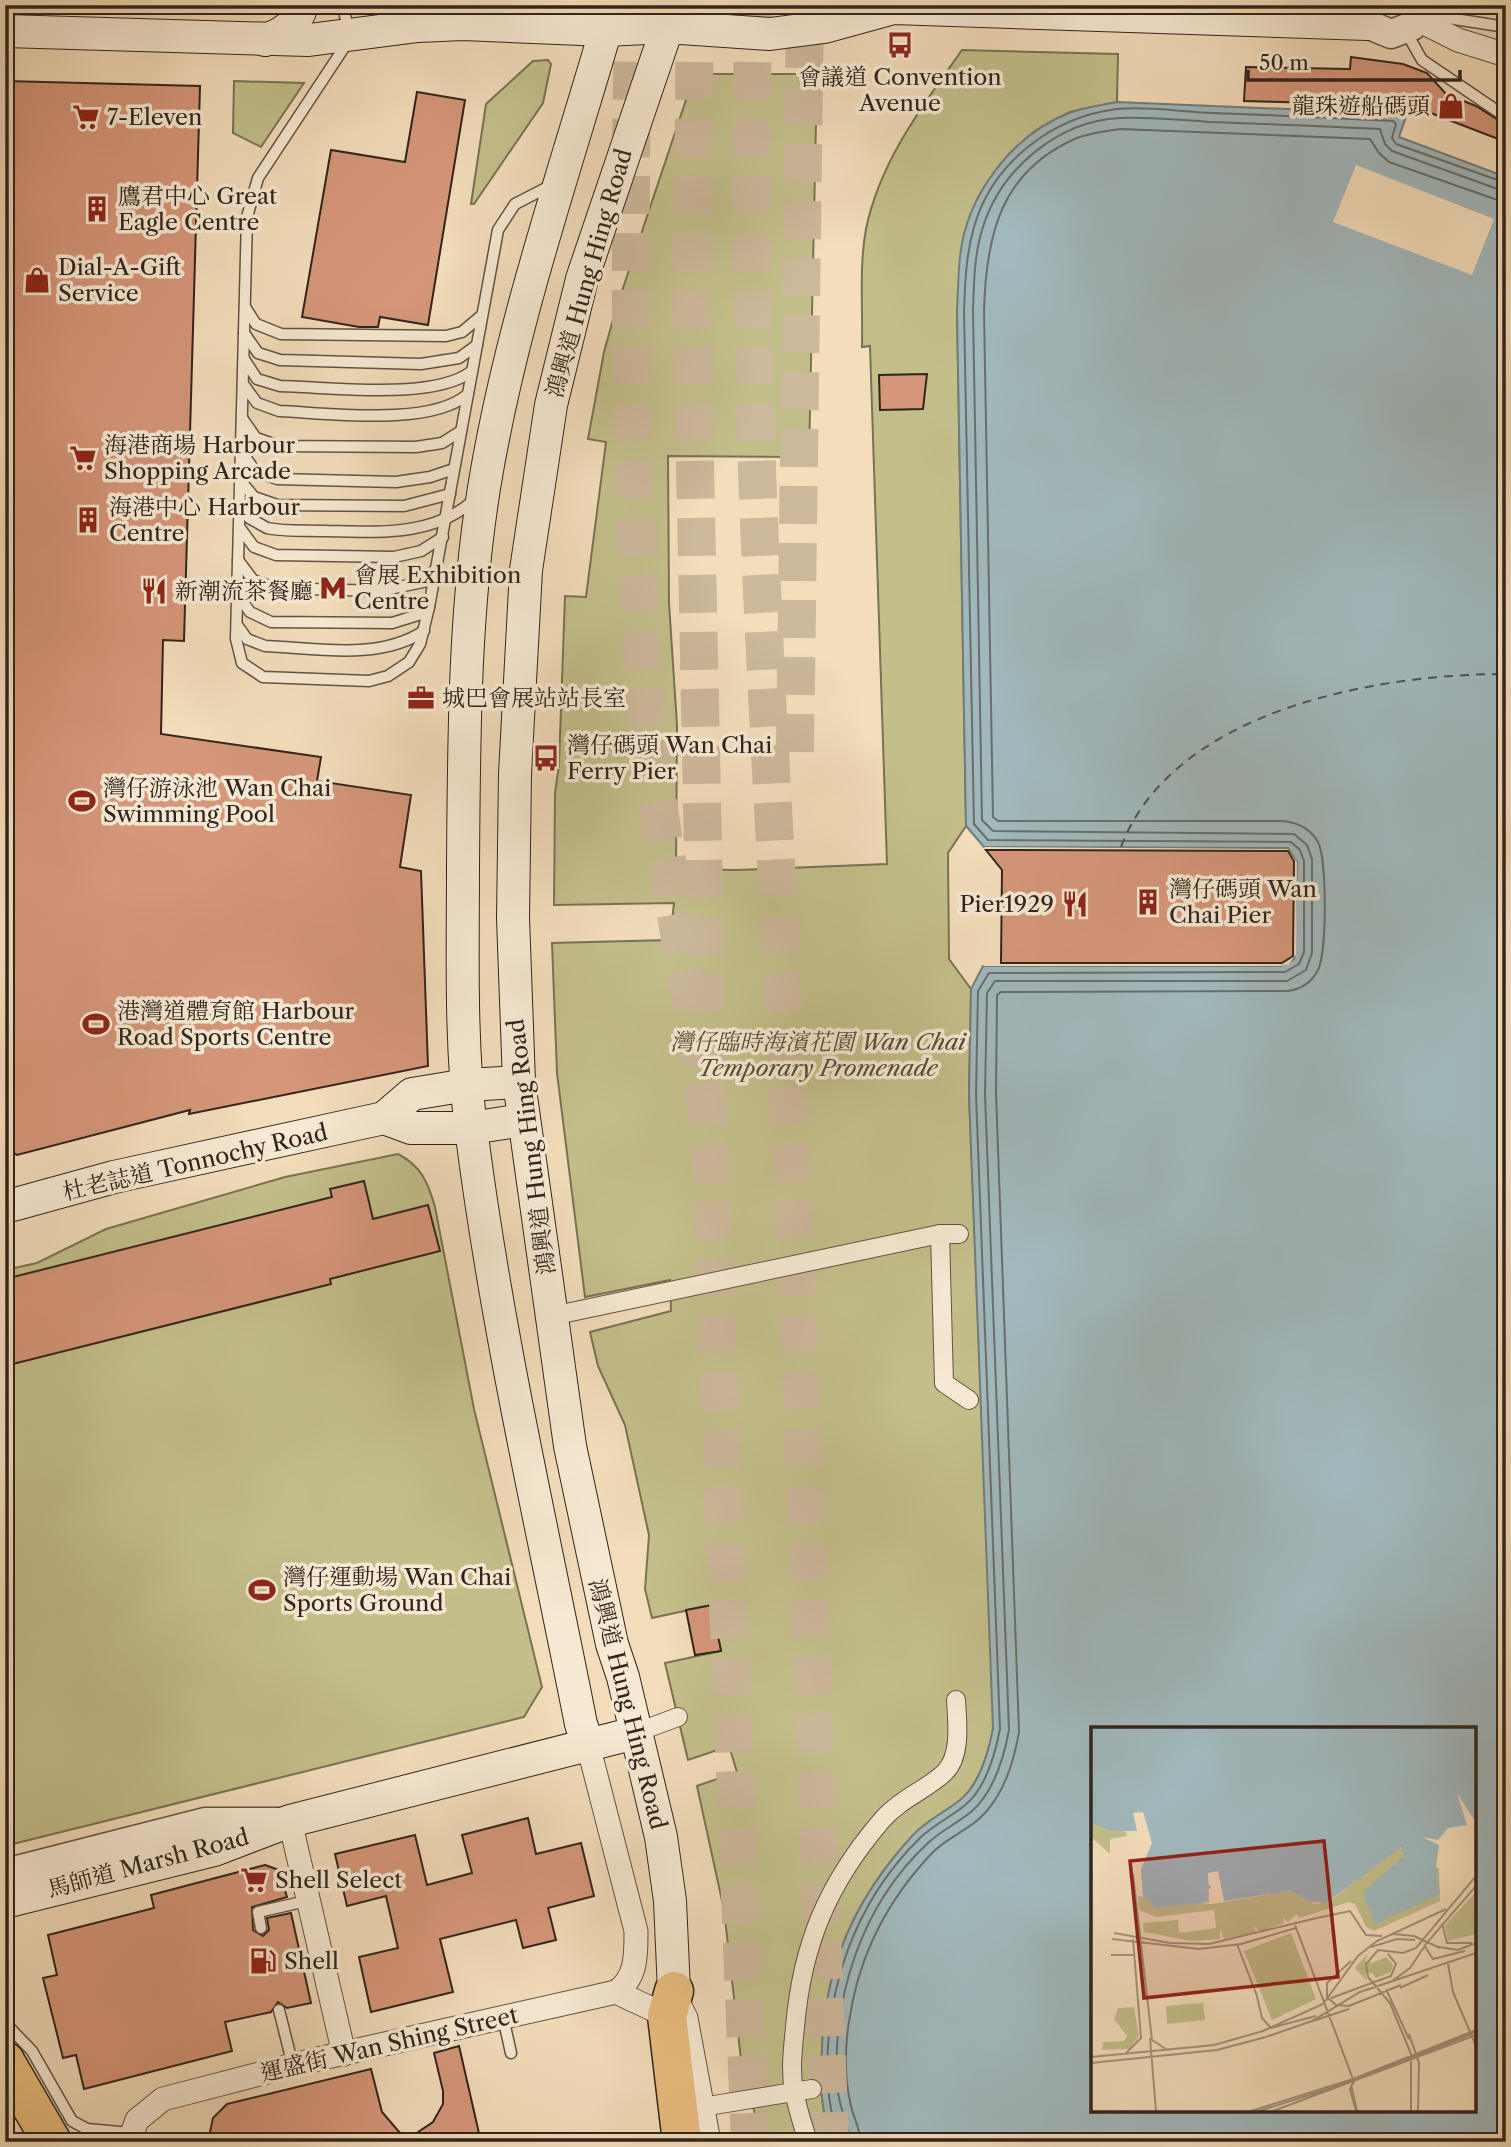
<svg xmlns="http://www.w3.org/2000/svg" width="1511" height="2147" viewBox="0 0 1511 2147" font-family="'Libre Caslon Text','Noto Serif TC',serif">
	<style>
		.green { fill: #c3bf8b; stroke: #7a7254; stroke-width: 2 }
		.water { fill: #a1b8bc; stroke: #747d7c; stroke-width: 2; fill-rule: evenodd }
		.pier { fill: #f3ddbb }
		.lines { fill: none; stroke-linecap: round; stroke-linejoin: round }
		.shore { stroke: #696e6c; stroke-width: 2 }
		.ferry { stroke: #53514d; stroke-width: 2; stroke-dasharray: 9 7; stroke-linecap: butt }
		.building { fill: #d5967a; stroke: #31251d; stroke-width: 2 }
		.trunk-tunnel { stroke: #ccb89b; stroke-width: 38; stroke-dasharray: 38 19; stroke-linecap: butt }
		.motorway-tunnel { stroke: #ccb89b; stroke-width: 38; stroke-dasharray: 38 19; stroke-linecap: butt }
		.service-casing { stroke: #625344; stroke-width: 13 }
		.pedestrian-casing { stroke: #625344; stroke-width: 20 }
		.minor-casing { stroke: #625344; stroke-width: 25 }
		.tertiary-casing { stroke: #625344; stroke-width: 31 }
		.secondary-casing { stroke: #31251d; stroke-width: 34 }
		.trunk-casing { stroke: #31251d; stroke-width: 41 }
		.service { stroke: #f7e9d3; stroke-width: 10 }
		.pedestrian { stroke: #f7e9d3; stroke-width: 18 }
		.minor { stroke: #f7e9d3; stroke-width: 23 }
		.tertiary { stroke: #f7e9d3; stroke-width: 28 }
		.secondary { stroke: #f7e9d3; stroke-width: 32 }
		.trunk { stroke: #eabe7e; stroke-width: 38 }
		.labels { text-anchor: middle; stroke-width: 7; stroke-linejoin: round; paint-order: stroke }
		.poi-label { font-size: 23px; fill: #31251d; stroke: #f7e9d3; text-anchor: start }
		.street-label { font-size: 23px; fill: #31251d; stroke: #f7e9d3 }
		.park-label { font-size: 23px; font-style: italic; fill: #564c38; stroke: #f7e9d3 }
		.inset-river { fill: none; stroke: #a1b8bc; stroke-width: 3.5 }
		.inset-road { fill: none; stroke: #a5937c; stroke-width: 2 }
		.view { fill: #8f2418; fill-opacity: 0.15; stroke: #8f2418; stroke-width: 3.5 }
		.inset-edge { fill: none; stroke: #31251d; stroke-width: 3.5 }
	</style>
	<rect width="100%" height="100%" fill="#f3ddbb"/>
	<filter id="stains"><feTurbulence type="fractalNoise" baseFrequency=".00286" numOctaves="4"/><feColorMatrix values="0 0 0 0 .2 0 0 0 0 .09 0 0 0 0 .02 0 0 0 .5 -.17"/></filter>
	<radialGradient id="worn" r=".72"><stop offset=".6" stop-color="#630" stop-opacity="0"/><stop offset="1" stop-color="#630" stop-opacity=".3"/></radialGradient>
	<g class="green">
		<path d="M962 50 1118 54 1117 102 1070 112 1035 131 1009 154 978 197 957 311 966 826 948 853 949 959 971 989 969 1094 994 1721C991 1747 981 1780 962 1799 948 1812 928 1819 915 1834 857 1893 825 1966 822 2048 820 2079 819 2116 836 2142H763L742 2068 724 1910 697 1786 737 1772 729 1746 688 1760 665 1663 721 1651 712 1605 652 1618 645 1589 649 1535 625 1425 598 1366 590 1332 671 1311 670 1280 585 1297 557 1073 552 943 670 940 674 903 554 905 555 793 559 765 565 596 586 597 606 442 588 439 604 352 616 309 687 97 698 82 713 74H817L809 457 668 456 669 603 677 725 676 869 736 870 887 864 870 346 862 347C863 309 859 266 866 229 880 161 923 105 962 50Z"/>
		<path d="M548 60 551 64 543 103 474 204H471L486 104 533 61Z"/>
		<path d="M234 81 304 83 261 147 233 133Z"/>
		<path d="M398 1154C421 1166 428 1182 435 1207L474 1409 542 1687 524 1717 5 1846V1270L37 1263 106 1229 285 1177Z"/>
	</g>
	<path class="water" d="M1117 102 1407 114 1399 137 1506 177V2142H836C819 2116 820 2079 822 2049 825 1964 856 1897 913 1835 927 1820 945 1812 960 1800 980 1784 988 1753 993 1729L969 1094 971 989 983 966H1280L1294 959 1297 862 1288 848 984 847 966 826 957 311C958 293 958 275 960 257 966 196 1012 135 1069 113 1084 107 1102 105 1117 102ZM1093 1729H1474V2110H1093Z"/>
	<g class="pier">
		<path d="M1356 165 1494 219 1472 275 1333 222Z"/>
		<path d="M984 847 1288 849 1297 862 1296 954 1289 964 1280 966H983L987 962H1280L1288 961 1293 952V862L1287 852 987 851Z"/>
	</g>
	<g class="lines">
		<g class="shore">
			<path d="M841 2142C841 2136 838 2133 836 2127 831 2114 829 2099 828 2085 823 1993 854 1902 921 1837 934 1825 950 1817 964 1806 986 1789 995 1755 1000 1729L976 1094 978 991 989 973 1285 972 1299 964 1304 952V861L1300 850 1291 842 988 840 974 824 964 311C965 283 966 255 974 227 992 163 1052 117 1117 109 1147 106 1182 112 1212 113 1272 115 1332 118 1393 121L1396 124 1392 138 1396 144 1506 183"/>
			<path d="M850 2142C849 2125 838 2105 837 2085 832 1996 862 1904 928 1843 941 1831 957 1823 971 1812 993 1793 1004 1757 1009 1730L985 1094 987 993 995 981H1287L1306 970 1312 953V859L1307 845 1294 834 993 831 982 820 973 311C974 283 974 254 983 227 1001 169 1058 121 1120 118 1150 117 1181 120 1210 122 1267 124 1324 126 1380 129L1385 144 1392 151 1506 192"/>
			<path d="M861 2142C860 2128 852 2115 850 2101 844 2075 845 2042 850 2016 860 1953 889 1898 933 1852 947 1838 966 1831 980 1818 1003 1797 1014 1761 1019 1732L996 1093 997 995 1001 992 1288 991C1301 989 1312 982 1318 970 1327 953 1327 859 1318 842 1310 828 1296 822 1282 821H998L993 817 984 311C986 236 1000 171 1077 138 1090 133 1106 131 1120 129L1370 139 1379 153 1389 162 1506 203"/>
		</g>
		<path class="ferry" d="M1121 847C1173 710 1376 674 1506 674"/>
	</g>
	<g class="building">
		<path d="M1351 57 1403 64 1427 73 1446 94 1476 106 1506 125V142L1423 110 1401 105 1244 101 1246 67 1350 69Z"/>
		<path d="M5 81 200 86 184 641 163 640 161 734 321 757 317 781 411 795 400 867 421 871 428 1066 189 1114 190 1110 17 1155 5 1147 11 931H5Z"/>
		<path d="M417 92 465 100 428 325 380 317 378 327H359L302 317 331 150 405 162Z"/>
		<path d="M927 374 923 409 880 410 879 375Z"/>
		<path d="M986 850 1288 851 1294 861 1293 956 1282 963H1001L1002 870Z"/>
		<path d="M364 1181 373 1219 428 1205 440 1251 330 1279 331 1284 5 1366V1279L332 1197 330 1189Z"/>
		<path d="M712 1605 721 1651 695 1655 686 1610Z"/>
		<path d="M528 1818 536 1854 581 1843 594 1896 548 1908 556 1940 523 1948 516 1920 440 1939 453 1992 371 2012 359 1957 398 1948 386 1896 347 1906 335 1854 415 1835 427 1885 472 1873 462 1835Z"/>
		<path d="M265 1865 279 1870 287 1897 252 1907 253 1930 263 1936 269 1930 267 1918 291 1913 311 2003 287 2008 278 2002 271 2012 225 2022 232 2051 84 2089 76 2055 63 2058 43 1978 57 1975 48 1935 154 1908 151 1895Z"/>
		<path d="M459 2046 481 2142H213L210 2132 213 2118 227 2104 371 2069 382 2112 406 2140 433 2122 443 2104V2091L434 2053Z"/>
	</g>
	<g class="lines">
		<path class="trunk-tunnel" d="M695 5 692 321 709 1134 750 2142"/>
		<g class="motorway-tunnel">
			<path d="M634 5C630 134 630 264 632 393 634 488 635 583 643 678 656 831 692 982 709 1134"/>
			<path d="M754 5C743 360 769 714 787 1068 805 1426 816 1784 830 2142"/>
			<path d="M795 752 805 5"/>
		</g>
		<g class="service-casing">
			<g id="service">
				<path d="M342 5 351 37 258 178 247 217 236 639 242 663 263 677 369 681 388 676 409 662 420 644 429 607 498 230 515 204 552 185"/>
				<path d="M1422 14 1506 27"/>
				<path d="M1405 30 1422 60 1506 117"/>
				<path d="M245 307 256 324 281 334 446 336 462 332 481 316"/>
				<path d="M244 333 258 353 280 360 421 364 459 358 477 345"/>
				<path d="M244 359 257 379 280 386C330 387 434 401 472 371"/>
				<path d="M243 384 257 403 279 411C328 413 431 427 468 394"/>
				<path d="M242 418 256 438 279 446 416 447 442 443 461 431"/>
				<path d="M241 451 255 471 277 479 396 482 430 477 454 469"/>
				<path d="M241 476 244 485 254 497 277 505 404 506 450 494"/>
				<path d="M240 503 249 518 267 528C286 532 307 530 327 531 378 532 433 537 474 500"/>
				<path d="M240 528 254 547 276 555 394 557 421 551 443 537"/>
				<path d="M238 560 253 580 275 588 380 591 423 582 436 569"/>
				<path d="M238 595 250 612 271 622 392 623 418 615 429 607"/>
				<path d="M237 625 247 639 265 646C316 648 379 661 424 631"/>
				<path d="M261 1928 258 1912 311 1900"/>
				<path d="M279 2010 293 2066"/>
				<path d="M503 2017 511 2053"/>
				<path d="M5 2023 32 2051 72 2121 87 2129 131 2133"/>
			</g>
		</g>
		<g class="pedestrian-casing">
			<g id="pedestrian">
				<path d="M940 1234 944 1383 969 1400"/>
				<path d="M552 1316 940 1234H959"/>
				<path d="M635 1733 678 1717"/>
				<path d="M702 2107 812 2089"/>
				<path d="M808 2142C803 2125 797 2108 794 2091 790 2070 793 2048 795 2027 802 1944 828 1883 882 1820 901 1798 928 1789 945 1772 962 1755 957 1721 956 1700"/>
			</g>
		</g>
		<g class="minor-casing">
			<g id="minor">
				<path d="M1418 20 1458 40 1506 55"/>
				<path d="M588 1745 636 1931C636 1954 637 1978 616 1992"/>
				<path d="M290 1821 344 2054"/>
				<path d="M678 2002 686 2018 709 2142"/>
				<path d="M129 2142 137 2120 163 2099 309 2061 616 1992 667 2016"/>
			</g>
		</g>
		<g class="tertiary-casing">
			<g id="tertiary">
				<path d="M1358 5 1367 24 1391 34 1412 26 1424 5"/>
				<path d="M5 1873 205 1822H280"/>
			</g>
		</g>
		<g class="secondary-casing">
			<g id="secondary">
				<path d="M5 31 309 40 418 26 463 24 606 30 666 27 770 34 824 27 893 8 1367 24"/>
				<path d="M265 40C283 34 297 25 302 5"/>
				<path d="M384 1118 411 1128H471L523 1120"/>
				<path d="M5 1207 114 1177 384 1118 412 1094 467 1085 519 1082"/>
				<path d="M588 1745 581 1724C542 1526 496 1328 471 1128 460 1041 463 953 463 865 464 739 464 613 484 488 511 322 567 166 613 5"/>
				<path d="M5 1902 214 1850 290 1821 635 1733"/>
				<path d="M674 1991 670 1901 661 1837 623 1677 612 1644 570 1446 519 1082 513 918 515 774 526 570 551 405 582 279 675 5"/>
			</g>
		</g>
		<g class="trunk-casing">
			<g id="trunk">
				<path d="M674 1991 667 2016 682 2142"/>
				<path d="M5 2061 52 2142"/>
			</g>
		</g>
		<use href="#service" class="service"/>
		<use href="#pedestrian" class="pedestrian"/>
		<use href="#minor" class="minor"/>
		<use href="#tertiary" class="tertiary"/>
		<use href="#secondary" class="secondary"/>
		<use href="#trunk" class="trunk"/>
	</g>
	<defs>
		<g id="bus-bare" transform="scale(2.1)"><path d="M-5-6H5V4H4V6H2V4H-2V6H-4V4H-5ZM-3.5-4V0h7V-4ZM-3.5 1.2v1.5H-2V1.2ZM2 1.2v1.5H3.5V1.2Z" fill="#8f2418" stroke="#f7e9d3" stroke-width="2.5" paint-order="stroke"/></g>
		<g id="shop-bare" transform="scale(2.1)"><path d="M-5-2.5h2.3a2.7 3.5 0 0 1 5.4 0H5L5.5 6h-11ZM-1.5-2.5h3a1.5 2.3 0 0 0-3 0Z" fill="#8f2418" stroke="#f7e9d3" stroke-width="2.5" paint-order="stroke"/></g>
		<g id="supermarket-bare" transform="scale(2.1)"><path d="M-6-5.5h2.5l.6 2H6L4.5 2H-2.5L-4.4-4H-6ZM-1.5 3.2a1.3 1.3 0 1 0 .1 0ZM3 3.2a1.3 1.3 0 1 0 .1 0Z" fill="#8f2418" stroke="#f7e9d3" stroke-width="2.5" paint-order="stroke"/></g>
		<g id="building-bare" transform="scale(2.1)"><path d="M-4-6H4V6H1V3H-1V6H-4ZM-2.5-4.3h1.7v1.8h-1.7ZM.8-4.3h1.7v1.8H.8ZM-2.5-1h1.7V.8h-1.7ZM.8-1h1.7V.8H.8Z" fill="#8f2418" stroke="#f7e9d3" stroke-width="2.5" paint-order="stroke"/></g>
		<g id="metro-bare" transform="scale(2.1)"><path d="M-5.5 5V-5H-3L0 0L3-5H5.5V5H3V-.5L0 4L-3-.5V5Z" fill="#8f2418" stroke="#f7e9d3" stroke-width="2.5" paint-order="stroke"/></g>
		<g id="restaurant-bare" transform="scale(2.1)"><path d="M-5-6h1v4h1v-4h1v4h1v-4h1v5L-1.5 .5V6h-2V.5L-5-1ZM5-6V6H3V1.5H1.5Q1.5-4 5-6Z" fill="#8f2418" stroke="#f7e9d3" stroke-width="2.5" paint-order="stroke"/></g>
		<g id="office-bare" transform="scale(2.1)"><path d="M-6-3h4V-5.5h4V-3h4V5H-6ZM-1-4.5V-3h2v-1.5ZM-6 0V1H6V0Z" fill="#8f2418" stroke="#f7e9d3" stroke-width="2.5" paint-order="stroke"/></g>
		<g id="stadium-bare" transform="scale(2.1)"><path d="M0-5a6.5 5 0 1 0 0 10a6.5 5 0 1 0 0-10ZM-3.5-1.8h7v3.6h-7Z" fill="#8f2418" stroke="#f7e9d3" stroke-width="2.5" paint-order="stroke"/></g>
		<g id="fuel-bare" transform="scale(2.1)"><path d="M-5.5-6h7V0h2V4h1.3V-2.5L3-4.5l.8-.8L6-3V5H2.5V1h-1V6h-7ZM-4.2-4.7v3.2H.2V-4.7Z" fill="#8f2418" stroke="#f7e9d3" stroke-width="2.5" paint-order="stroke"/></g>
	</defs>
	<g fill-rule="evenodd">
		<use href="#bus-bare" x="900" y="45"/>
		<use href="#shop-bare" x="1451" y="106"/>
		<use href="#supermarket-bare" x="86" y="117"/>
		<use href="#building-bare" x="97" y="209"/>
		<use href="#shop-bare" x="37" y="280"/>
		<use href="#supermarket-bare" x="83" y="458"/>
		<use href="#building-bare" x="88" y="520"/>
		<use href="#metro-bare" x="333" y="588"/>
		<use href="#restaurant-bare" x="154" y="591"/>
		<use href="#office-bare" x="421" y="698"/>
		<use href="#bus-bare" x="546" y="758"/>
		<use href="#stadium-bare" x="82" y="801"/>
		<use href="#building-bare" x="1148" y="902"/>
		<use href="#restaurant-bare" x="1075" y="904"/>
		<use href="#stadium-bare" x="96" y="1024"/>
		<use href="#stadium-bare" x="262" y="1590"/>
		<use href="#supermarket-bare" x="254" y="1880"/>
		<use href="#fuel-bare" x="263" y="1961"/>
	</g>
	<g class="labels">
		<g class="poi-label">
			<text x="900" y="85" text-anchor="middle">會議道 Convention<tspan x="900" dy="26">Avenue</tspan></text>
			<text x="1430" y="114" text-anchor="end">龍珠遊船碼頭</text>
			<text x="107" y="125">7-Eleven</text>
			<text x="118" y="204">鷹君中心 Great<tspan x="118" dy="26">Eagle Centre</tspan></text>
			<text x="58" y="275">Dial-A-Gift<tspan x="58" dy="26">Service</tspan></text>
			<text x="104" y="453">海港商場 Harbour<tspan x="104" dy="26">Shopping Arcade</tspan></text>
			<text x="109" y="515">海港中心 Harbour<tspan x="109" dy="26">Centre</tspan></text>
			<text x="354" y="583">會展 Exhibition<tspan x="354" dy="26">Centre</tspan></text>
			<text x="175" y="599">新潮流茶餐廳</text>
			<text x="442" y="706">城巴會展站站長室</text>
			<text x="567" y="753">灣仔碼頭 Wan Chai<tspan x="567" dy="26">Ferry Pier</tspan></text>
			<text x="103" y="796">灣仔游泳池 Wan Chai<tspan x="103" dy="26">Swimming Pool</tspan></text>
			<text x="1169" y="897">灣仔碼頭 Wan<tspan x="1169" dy="26">Chai Pier</tspan></text>
			<text x="1054" y="912" text-anchor="end">Pier1929</text>
			<text x="117" y="1019">港灣道體育館 Harbour<tspan x="117" dy="26">Road Sports Centre</tspan></text>
			<text x="283" y="1585">灣仔運動場 Wan Chai<tspan x="283" dy="26">Sports Ground</tspan></text>
			<text x="275" y="1888">Shell Select</text>
			<text x="284" y="1969">Shell</text>
		</g>
		<g class="street-label">
			<text transform="translate(589 273) rotate(-74)" y="8">鴻興道 Hung Hing Road</text>
			<text transform="translate(531 1147) rotate(-97)" y="8">鴻興道 Hung Hing Road</text>
			<text transform="translate(195 1162) rotate(-13)" y="8">杜老誌道 Tonnochy Road</text>
			<text transform="translate(628 1704) rotate(76)" y="8">鴻興道 Hung Hing Road</text>
			<text transform="translate(148 1863) rotate(-15)" y="8">馬師道 Marsh Road</text>
			<text transform="translate(389 2044) rotate(-13)" y="8">運盛街 Wan Shing Street</text>
		</g>
		<g class="park-label">
			<text x="818" y="1050">灣仔臨時海濱花園 Wan Chai<tspan x="818" dy="26">Temporary Promenade</tspan></text>
		</g>
	</g>
	<g transform="translate(1091 1727)">
		<rect width="385" height="385" fill="#f3ddbb"/>
		<path d="M0 96 35 105 36 109 19 112V127L0 110ZM307 120 313 124 312 131 348 141 349 174 283 204 275 200 264 177 258 175 208 191 206 187 197 195 192 191 193 196 168 205 163 198 165 205 133 212 129 201V212L101 214 53 205 52 196 87 193 88 206 125 201 123 183 65 190 48 183 47 169 121 177 199 164 223 177 238 175ZM385 165V207L357 214 354 198ZM200 206 225 272 181 293 153 224ZM277 226 274 234 281 236 295 230 302 238 300 245 285 251 281 246 274 247 276 254 264 241ZM112 276 114 293 76 297 75 279ZM43 280 48 309 38 322 11 323 12 315 33 314 36 309 23 292 27 281Z" fill="#c3bf8b"/>
		<path d="M0 1H385V96L366 66 376 98 357 101 347 113 331 110 348 118 345 139 349 167 284 197 272 165 312 130 310 120 235 176 218 175 200 164 133 174 127 144 117 146 118 175 64 181 52 169 50 142 61 116 52 85 42 86 46 104H21L0 96Z" fill="#a1b8bc"/>
		<path class="inset-river" d="M14 1 57 36 83 67 93 86 104 147 119 161M0 10 23 46 31 99M32 104 41 58 71 1"/>
		<path class="inset-road" d="M42 147 61 313 75 322M226 191 259 184 275 208 291 209M351 196 356 216H381M204 198 262 352M23 206 79 216 118 217 226 191M302 207 323 209 349 221M21 212 108 222 150 217 205 201M146 217 166 269M333 218 342 232 374 224M334 218 385 159M280 220 306 212 324 213M348 220 367 223 385 216M20 228H44M260 234 236 256V270L245 278 258 279 310 258M357 237 362 265 385 319M301 254 319 241 333 220M309 261 337 248M295 262 318 312M165 265 171 291 180 301 225 289M240 271 300 249 305 237 297 227M222 294 258 282M318 307 328 336 327 384M59 311 65 384M35 326 50 311 42 212M0 330 123 318 172 304 232 277 267 229 286 214 355 182M0 336 126 323 175 310 221 294 269 265 385 226M263 354 259 362 265 384M260 358 266 384M160 384 262 352 385 303M168 384 259 355 385 305M182 384 385 308M320 384V327L299 276 277 250 275 237 287 223 312 226 325 221 385 149"/>
		<path class="view" d="M233 114 247 250 53 271 39 134Z"/>
		<rect width="385" height="385" class="inset-edge"/>
	</g>
	<rect width="1511" height="2147" fill="none" stroke="#f3ddbb" stroke-width="28"/>
	<rect x="7" y="7" width="1497" height="2133" fill="none" stroke="#31251d" stroke-width="3.5"/>
	<rect x="14" y="14" width="1483" height="2119" fill="none" stroke="#31251d" stroke-width="2"/>
	<path d="M1248 70v10h212v-10" fill="none" stroke="#31251d" stroke-width="3.5"/>
	<text x="1259" y="70" font-size="21" fill="#31251d" stroke="#f7e9d3" stroke-width="5" paint-order="stroke">50 m</text>
	<rect width="100%" height="100%" filter="url(#stains)"/>
	<rect width="100%" height="100%" fill="url(#worn)"/>
</svg>
